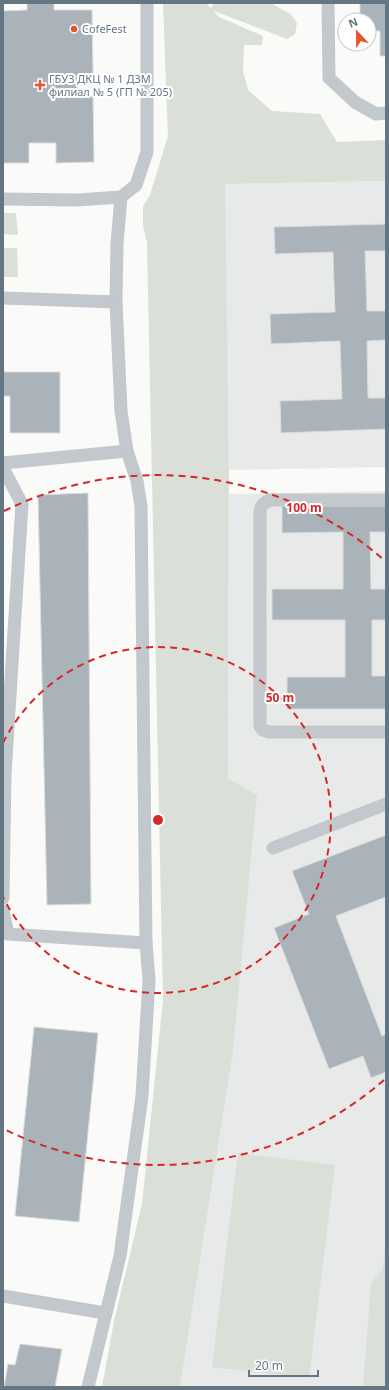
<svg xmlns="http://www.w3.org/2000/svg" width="389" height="1390" viewBox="0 0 389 1390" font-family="'Noto Sans',sans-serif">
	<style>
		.built { fill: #e8e9e9 }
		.green { fill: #dadfd7 }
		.building { fill: #aab3b9; stroke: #dcdcda }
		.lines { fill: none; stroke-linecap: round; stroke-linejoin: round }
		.service { stroke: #c3c8cc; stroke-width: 13 }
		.ring { fill: none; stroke: #d62828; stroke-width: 2; stroke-dasharray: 7 5 }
		.poi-dot { fill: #e4572e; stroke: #fff; stroke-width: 1.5 }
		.labels { text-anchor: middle; stroke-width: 4; stroke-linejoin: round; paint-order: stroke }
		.poi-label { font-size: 11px; fill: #657683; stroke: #fff; text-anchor: start }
		.centre { fill: #d62828; stroke: #fff; stroke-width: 2 }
		.ring-label { font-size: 12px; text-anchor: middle; font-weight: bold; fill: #d62828; stroke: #fff; stroke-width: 4; stroke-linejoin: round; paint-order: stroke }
	</style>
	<rect width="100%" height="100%" fill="#fafaf8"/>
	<g class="built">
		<path d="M386 181V467L229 470 224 184Z"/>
		<path d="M386 491V1387H180L233 1052 257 795 228 778 229 494Z"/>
	</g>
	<g class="green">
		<path d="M163 3H206L211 8 214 3H271L281 9 291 14 297 23 295 34 287 39 214 11 219 17 263 36 262 45H244L243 71 248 90 272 111 320 114 337 142 386 140V181L225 184 229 470 228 778 257 795 233 1052 180 1387H102L114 1321 142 1204 163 1000 147 243 143 225V207L150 195 168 136Z"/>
		<path d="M3 213H16L18 235 3 234Z"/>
		<path d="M3 248H17L18 277H3Z"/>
		<path d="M238 1153 335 1165 309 1378 212 1367Z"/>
		<path d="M386 1236V1387H363L371 1283 383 1269Z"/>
	</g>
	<g class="building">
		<path d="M27 3H54V10H92L93 74 77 75V96H93L94 162 56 163V143H29V163H3V11L27 10Z"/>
		<path d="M360 3H386V56H380V31H369V20H360Z"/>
		<path d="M386 224V251H365L367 311H386V340L367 341 368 398H386V429L281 433 280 401 342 399 340 341 271 344 270 314 335 312 333 252 275 254 274 227Z"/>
		<path d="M3 356 4 372H60V433H10V396H3Z"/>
		<path d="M88 493 91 904 47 905 38 495Z"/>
		<path d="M282 506H386V532H370L371 589H386V620H372V676H386V709H287V677H345V620H272V589H343V532L282 533Z"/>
		<path d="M386 835V897L336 916 382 1036 386 1034V1072L371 1078 363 1056 329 1069 274 928 309 914 292 871Z"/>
		<path d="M34 1027 98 1033 79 1222 15 1216Z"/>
		<path d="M20 1344 62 1349 55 1387H4L8 1364 15 1365Z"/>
	</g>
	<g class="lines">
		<g class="service">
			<path d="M328 3 329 78 355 102 376 114 386 113"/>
			<path d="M3 199 77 200 121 197 136 185 147 152V3"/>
			<path d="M3 298 116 302 117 244 121 197"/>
			<path d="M3 463 127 451"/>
			<path d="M3 468 22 504 5 775 3 898"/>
			<path d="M386 500H270C263 503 260 506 260 513V726L263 730 269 732H386"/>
			<path d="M273 848 386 804"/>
			<path d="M3 911 8 934 146 943"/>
			<path d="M3 1296 105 1313"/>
			<path d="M88 1387 120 1256 142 1096 149 980 146 943 141 506 137 481 127 451 121 411 116 302"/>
		</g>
	</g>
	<g class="ring">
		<path d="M3 743A173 173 0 1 1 3 897"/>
		<path d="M384 1080A345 345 0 0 1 4 1129M4 511A345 345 0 0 1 384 560"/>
	</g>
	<g class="poi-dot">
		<circle cx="74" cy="29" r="4"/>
		<path d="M38 79h4v4h4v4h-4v4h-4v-4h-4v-4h4z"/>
	</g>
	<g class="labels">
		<g class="poi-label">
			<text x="82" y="33">CofeFest</text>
			<text x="49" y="83">ГБУЗ ДКЦ № 1 ДЗМ<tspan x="49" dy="13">филиал № 5 (ГП № 205)</tspan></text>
		</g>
	</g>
	<circle cx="158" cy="820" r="6" class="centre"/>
	<g class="ring-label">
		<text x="304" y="512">100 m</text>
		<text x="280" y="702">50 m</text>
	</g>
	<rect width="389" height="1390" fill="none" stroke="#657683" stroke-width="8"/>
	<g transform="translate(357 32) rotate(338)"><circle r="19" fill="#ffffff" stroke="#c1c8cd"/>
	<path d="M0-3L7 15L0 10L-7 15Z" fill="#e4572e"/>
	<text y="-6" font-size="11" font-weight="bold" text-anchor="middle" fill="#657683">N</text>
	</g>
	<path d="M249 1370v6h69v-6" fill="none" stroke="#657683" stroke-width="2"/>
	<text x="255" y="1370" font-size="12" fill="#657683" stroke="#ffffff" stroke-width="3" paint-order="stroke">20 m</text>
</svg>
